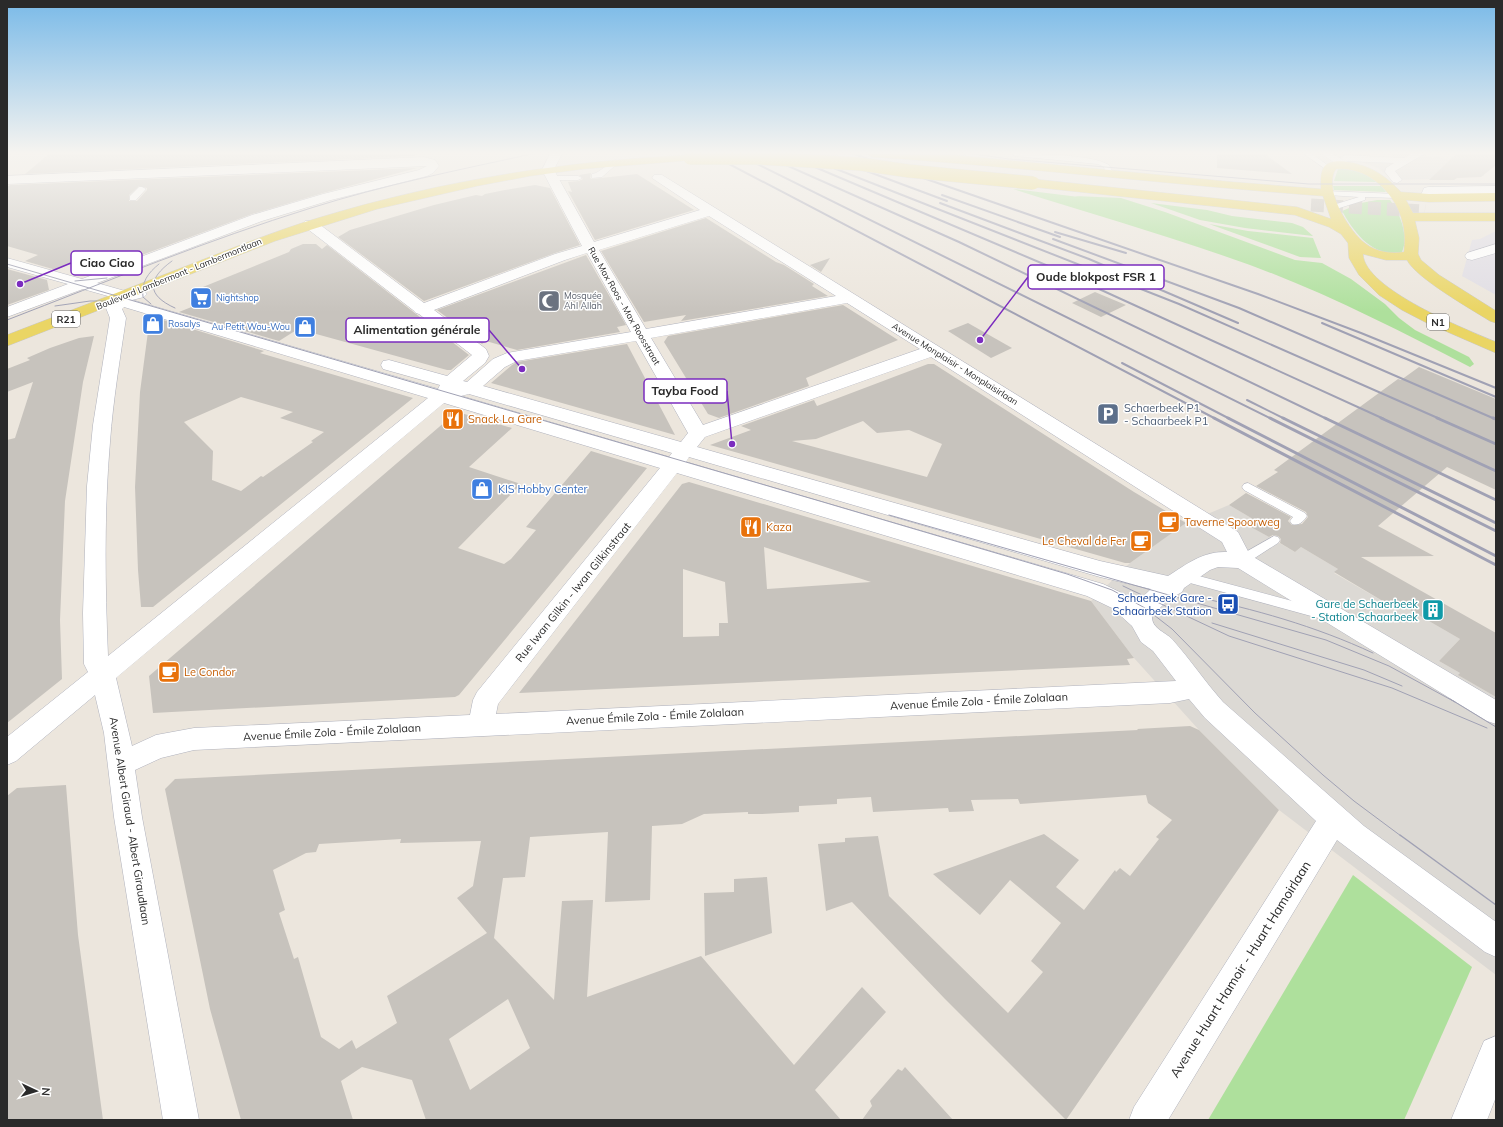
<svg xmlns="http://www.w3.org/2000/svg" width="1503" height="1127" viewBox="0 0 1503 1127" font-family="Mulish,sans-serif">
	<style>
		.industrial { fill: #e0dde4 }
		.green { fill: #aee09c }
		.plaza { fill: #dcd9d4 }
		.building { fill: #c7c3bd; fill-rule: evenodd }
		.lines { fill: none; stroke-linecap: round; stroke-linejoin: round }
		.primary-tunnel { stroke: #c5c0b9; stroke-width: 13; stroke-dasharray: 13 6; stroke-linecap: butt }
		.service-casing { stroke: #b0b2bd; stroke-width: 1 }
		.pedestrian-casing { stroke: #b0b2bd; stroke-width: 1 }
		.minor-casing { stroke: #b0b2bd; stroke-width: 1 }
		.tertiary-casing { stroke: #b0b2bd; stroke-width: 1 }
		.primary-casing { stroke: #c8c8c8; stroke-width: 1 }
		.service { fill: #fff; fill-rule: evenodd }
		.pedestrian { fill: #fff; fill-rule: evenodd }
		.minor { fill: #fff; fill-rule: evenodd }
		.tertiary { fill: #fff; fill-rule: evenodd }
		.primary { fill: #ead564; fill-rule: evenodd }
		.tram-far1 { stroke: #a0a1b4; stroke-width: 1 }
		.tram { stroke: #a0a1b4; stroke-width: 1.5 }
		.rail-far1 { stroke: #a0a1b4; stroke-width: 2 }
		.rail { stroke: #a0a1b4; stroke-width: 3 }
		.primary-bridge-casing { stroke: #c8c8c8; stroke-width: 14; stroke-linecap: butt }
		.primary-bridge { stroke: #ead564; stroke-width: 13 }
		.labels { text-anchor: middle; stroke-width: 3; stroke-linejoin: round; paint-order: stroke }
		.far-street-label { font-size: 9px; fill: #2a2a2a; stroke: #fff }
		.far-worship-label { font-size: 9px; fill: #5b616d; stroke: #fff; text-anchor: start }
		.far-shop-label { font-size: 9px; fill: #366cbe; stroke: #fff; text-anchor: start }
		.shield { fill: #fff; stroke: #6a6a6a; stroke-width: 1 }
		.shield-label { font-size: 10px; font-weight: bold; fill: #2a2a2a }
		.service-label { font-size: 11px; fill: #4e5e75; stroke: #fff; text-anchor: start }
		.food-label { font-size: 11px; fill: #c56008; stroke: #fff; text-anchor: start }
		.shop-label { font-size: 11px; fill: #366cbe; stroke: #fff; text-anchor: start }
		.street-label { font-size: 11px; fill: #2a2a2a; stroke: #fff }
		.transit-label { font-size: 11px; fill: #164399; stroke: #fff; text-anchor: end }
		.culture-label { font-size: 11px; fill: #0d838f; stroke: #fff; text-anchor: end }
		.near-street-label { font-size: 13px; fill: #2a2a2a; stroke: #fff }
		.leader { fill: none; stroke: #7b2cbf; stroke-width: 1.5 }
		.callout-dot { fill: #7b2cbf; stroke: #fff; stroke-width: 1.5 }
		.callout { fill: #fff; stroke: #7b2cbf; stroke-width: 1.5 }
		.callout-label { font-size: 12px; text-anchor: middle; font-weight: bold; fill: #2a2a2a }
	</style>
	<rect width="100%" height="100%" fill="#ece6dd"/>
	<path class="industrial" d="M1496 231V295L1462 276 1472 240 1480 239Z"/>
	<g class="green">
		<path d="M1346 168 1364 172 1376 182 1334 181 1338 169Z"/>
		<path d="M1333 186H1381L1386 192 1334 190Z"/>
		<path d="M1013 189 1079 197 1075 196 1121 198 1165 212 1295 260 1322 263 1351 279 1385 304 1399 318 1415 330 1469 357 1474 364 1470 367C1398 330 1326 293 1250 265 1172 237 1092 214 1013 189Z"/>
		<path d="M1377 200H1390C1400 213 1409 236 1402 252 1373 258 1355 234 1342 211L1361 203Z"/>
		<path d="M1151 203 1207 210 1232 216 1292 223 1303 227 1313 236 1245 228 1200 220Z"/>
		<path d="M1209 224 1248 231 1313 238 1321 258 1300 257Z"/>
		<path d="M1353 875 1472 967 1404 1120H1208Z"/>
	</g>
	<g class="plaza">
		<path d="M1393 154H1423L1433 158 1437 156 1462 165 1484 170V176L1432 179 1393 180 1378 168 1361 162 1388 159Z"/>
		<path d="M1229 505 1258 522 1252 527 1295 552 1301 547 1338 569 1334 573 1346 580 1391 606 1396 602 1460 639 1439 661 1460 673 1459 675 1496 697V975L1279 810 1199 730 1134 658 1091 601 1130 563 1170 534 1186 523Z"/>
	</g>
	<g class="building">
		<path d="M49 154H414L415 156 25 174Z"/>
		<path d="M1217 154H1265L1292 174 1217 168Z"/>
		<path d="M1456 154H1496V165L1481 177 1457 178 1454 180H1429Z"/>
		<path d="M417 168 323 193 252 214 99 271 95 272 69 264 56 270 25 261 38 255 7 246V187L10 185ZM139 186 147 188V190L137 201H129V195Z"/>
		<path d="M591 173 590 178 592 179 637 174 694 210 595 240 568 191 572 192 568 182 579 181 583 179 579 175Z"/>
		<path d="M535 185 550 188 580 245 555 253 424 301 338 237 350 230 434 205 476 195 482 196 485 194 505 190Z"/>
		<path d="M706 218 776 262 784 265 814 284 812 286 828 296 681 321 686 315 644 322 601 251Z"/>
		<path d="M303 244H316L322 249 327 245 469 355 451 370H447L298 329 279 341 179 312 204 302 194 299 201 295 193 291 289 252 291 249Z"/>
		<path d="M586 255 626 325 617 327 620 332 517 350 486 341 482 344 437 310Z"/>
		<path d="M830 258 821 272 810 265Z"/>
		<path d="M7 269 47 280 49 290 7 305Z"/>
		<path d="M1095 292 1102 295 1126 305 1101 317 1072 303Z"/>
		<path d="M843 305 898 340 806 378 809 386 719 418 708 414 664 342 668 336Z"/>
		<path d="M160 319 264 351 260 353 413 398 153 607H141L138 570 135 487 140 392 149 324ZM241 397 293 412 280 418 324 432 311 441 313 442 263 477 261 476 241 491 212 480 213 451 184 422Z"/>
		<path d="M968 323 1012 348 991 358 948 331Z"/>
		<path d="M94 336 83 382 65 501 60 620 62 679 7 723V440L15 438 33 382 7 392V369L30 360 27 358 50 348 79 338Z"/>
		<path d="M627 344 675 435 491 383 512 365 517 362Z"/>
		<path d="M928 364H934L1134 492 1186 523 1130 563H1125L710 445 751 430 741 426 814 400 817 406ZM863 421 877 433 909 430 942 444 927 477 792 441 816 439Z"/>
		<path d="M1419 367 1496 399V490L1447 467 1378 526 1434 556 1361 557 1496 633V697L1458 675 1460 673 1439 661 1460 639 1396 602 1391 606 1334 572 1338 569 1301 547 1295 552 1280 543 1281 539 1278 536 1273 535 1269 537 1251 527 1258 522 1229 505 1246 493 1291 517 1288 521 1292 525 1302 524 1308 517 1306 512 1256 486 1278 472 1274 470 1357 409 1398 379 1401 380Z"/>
		<path d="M461 413 512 428 469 467 521 484 458 548 504 564 511 559 536 530 526 527 591 451 647 468 459 695 455 697 153 713 149 676 453 415Z"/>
		<path d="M689 482 1091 601 1134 658 1127 659 1130 665 519 693 682 484ZM764 547 871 582 767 589ZM683 569 725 582 728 623H719V636L683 637Z"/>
		<path d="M1190 726 1199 730 1279 810 1066 1120 945 999 852 902 826 911 818 844 845 842V838L878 836 889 896 1008 1013 1043 972 1031 961 1061 923 1010 880 980 915 933 874 1044 834 1079 860 1056 887 1084 910 1115 870 1116 872 1120 868 1130 876 1159 839 1156 837 1172 820 1148 803 1146 795 1020 804 1018 799 971 800 974 811 949 812 948 808 873 812 871 797 837 799V804L799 806V812L762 814H748V812L704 814 682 824 652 826 650 900 605 902 608 832 530 837 525 877 503 878 494 938 554 1000 562 901 593 900 587 997 701 956 794 1065 862 987 886 1012 815 1090 841 1120H426L412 1080 362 1067 341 1081 353 1120H241L210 1009 165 789 175 779 1138 730 1137 729ZM401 839 400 843 481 841 473 886 457 898 487 933 387 996 397 1023 356 1049 352 1040 339 1049 321 1037 298 957 294 959 279 913 285 910 273 870 306 853 316 852 319 844ZM508 999 530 1048 470 1090 449 1039Z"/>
		<path d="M66 785 78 935 103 1120H7V796L17 788Z"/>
		<path d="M767 877 772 933 705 956 704 893 734 892V879Z"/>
		<path d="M905 1067 953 1120H862L872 1106 870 1101 898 1069 902 1071Z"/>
	</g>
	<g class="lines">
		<path class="primary-tunnel" d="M1311 205 1425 211"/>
		<g class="service-casing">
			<g id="service">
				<path d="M1012 154C1035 154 1091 154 1109 165L1113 173 1109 175H1106L1104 167 1098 164 1015 156Z"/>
				<path d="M1304 154H1312L1333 169 1331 170H1327Z"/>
				<path d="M1323 154H1332L1356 166C1348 172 1329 160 1323 154Z"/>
				<path d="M616 160 618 161V163L602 177 592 178V174L596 173Z"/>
				<path d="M550 176H578L582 178 578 180H550Z"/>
				<path d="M139 187H142L146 189 136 200H130V196Z"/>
				<path d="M1325 191 1397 194 1401 196 1397 198 1365 197V200L1333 210 1329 208 1330 206 1359 197 1328 195 1324 193Z"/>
				<path d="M1248 483 1305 513 1307 516C1303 522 1299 526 1292 524L1290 521 1293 517 1244 490 1242 487 1244 484Z"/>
				<path d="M1274 536 1278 537 1280 540 1278 543 1247 563 1242 565 1237 563 1236 560 1237 557Z"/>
				<path d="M1184 572 1322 609 1327 610 1329 614 1327 618 1322 619 1179 580 1177 577 1179 574Z"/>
			</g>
		</g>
		<g class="pedestrian-casing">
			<path id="pedestrian" d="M1411 154H1424L1395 171 1402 180 1397 183 1393 182 1385 172 1386 168 1394 163 1345 161 1340 158 1345 155 1404 158Z"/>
		</g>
		<g class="minor-casing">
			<g id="minor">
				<path d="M424 157 435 160 439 166 433 173 427 176 331 200 262 221 97 283 125 291 139 289 144 291 147 294 144 297 132 300 438 389 440 385 383 369 381 365 383 361 389 360 447 376 472 355 419 314 416 313 413 310 305 227 303 224 305 221H315L424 303 555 254 582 246 542 170 544 167H552L554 170 594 242 700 210 652 178 654 175H662L1238 532 1250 555 1496 700V724L1487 721 1238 568 1218 567 1210 570 1184 588 1182 592 1169 599 1152 616C1151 628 1165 632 1172 639 1190 659 1205 682 1223 702L1364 826 1496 922V957L1485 952 1337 840 1168 1120H1129L1134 1107 1316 821 1205 718 1189 699 1170 703 194 750 161 758 135 770 142 817 199 1120H163L114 817 104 733 95 695 16 761 7 765V737L88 672 84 664 83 613 87 486 93 425 110 318 106 308 115 298 83 289 7 317V307L68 284 7 267V258L82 279 252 215 323 194 419 170 427 166 7 184V176ZM709 216 836 296 646 329 599 250ZM587 253 631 332 507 353 493 359 467 382 463 381 485 363 489 356 486 349 434 310 565 260ZM847 303 920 349 703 425 651 338ZM124 307 428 398 108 656C105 585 104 513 110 442 113 401 120 359 126 318L122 309ZM636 341 688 433 681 442 483 386 505 367 517 361ZM931 357 1222 542 1227 552C1203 551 1187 564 1168 576L1100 561 697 447 705 437ZM469 394 672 453 669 457 461 396ZM444 403 660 468 477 692 473 700 470 715 194 728 156 735 132 746 116 678ZM689 457 1100 577 1151 589 1136 603 1128 596 1103 584 686 462ZM677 473 1087 596 1112 608 1132 626 1141 642 1153 651 1176 681 496 714 498 704Z"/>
				<path d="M1496 186V194L1433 195 1435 198 1433 201H1425L1421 195 1424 188 1428 187Z"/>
				<path d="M1496 244V253L1472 260 1467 259 1465 256 1467 253Z"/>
				<path d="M1496 1036V1097L1487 1120H1451L1484 1041Z"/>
			</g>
		</g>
		<g class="tertiary-casing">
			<path id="tertiary" d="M550 154H562L552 173H544L542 170Z"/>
		</g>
		<g class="primary-casing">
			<g id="primary">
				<path d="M867 154 954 155 1233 182 1321 189C1321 182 1320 173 1324 167 1334 154 1369 166 1380 174 1388 179 1394 185 1401 192L1429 194 1496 193V201L1429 202 1406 200 1413 213H1496V221H1415L1419 238 1418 254 1421 260 1439 275 1496 311V323L1490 321C1471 309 1416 278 1407 260H1386L1363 254C1364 289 1467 330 1496 342V353L1427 323 1402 310 1379 295 1359 275 1349 258 1348 243 1341 234 1329 227 1295 215 1033 187 1029 186 1027 183 1029 180 1033 179 1297 207 1331 219 1323 196C1173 185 1023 167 873 157ZM1336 169C1368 166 1397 194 1403 224 1405 233 1405 242 1404 252 1391 254 1377 252 1366 244 1350 233 1322 188 1336 169Z"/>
				<path d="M690 155 694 156 696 158 694 160 583 169 530 176 477 186 377 209 275 241 7 346V335C66 312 125 290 184 267 228 250 272 232 318 218 440 181 562 161 690 155Z"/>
			</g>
		</g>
		<use href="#service" class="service"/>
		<use href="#pedestrian" class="pedestrian"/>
		<use href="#minor" class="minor"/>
		<use href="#tertiary" class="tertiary"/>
		<use href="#primary" class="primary"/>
		<g class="tram-far1">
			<path d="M974 154 1009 159 1309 184H1496"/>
			<path d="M172 261C147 279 146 295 175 308"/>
			<path d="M7 264 823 502 1067 574 1112 590 1145 608 1172 629 1255 713 1323 775 1354 801 1401 836"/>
			<path d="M75 281 107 278"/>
			<path d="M151 304 143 297C141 282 148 273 159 264"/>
			<path d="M55 306 90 301H122"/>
			<path d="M7 320C108 281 208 240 311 208 384 185 458 170 532 154"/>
			<path d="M889 515 1326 640 1389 666 1455 702"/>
			<path d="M1123 586 1229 636 1392 688 1487 728"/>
			<path d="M1192 596C1254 609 1315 626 1373 653"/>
			<path d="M1212 623 1364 670 1402 686"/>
			<path d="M1450 699 1496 727"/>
		</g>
		<path class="tram" d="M1400 835 1496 905"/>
		<g class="rail-far1">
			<path d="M710 154 1216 419"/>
			<path d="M737 154 1272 419"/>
			<path d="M761 154 959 242 1327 419"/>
			<path d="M784 154 1053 268 1384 419"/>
			<path d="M812 154 835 163"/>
			<path d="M854 154 1258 294 1361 333 1496 388"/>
			<path d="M829 157 947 201"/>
			<path d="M826 165 1179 304 1440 419"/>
			<path d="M942 195 1060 237"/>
			<path d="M940 203 1089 259 1238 323"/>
			<path d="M1055 232 1126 253"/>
			<path d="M1053 239 1239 308 1495 419"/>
			<path d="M1322 323 1496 397"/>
			<path d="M1122 363 1230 419"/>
			<path d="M1247 400 1285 419"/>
		</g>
		<g class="rail">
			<path d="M1214 418 1496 565"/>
			<path d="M1228 418 1496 556"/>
			<path d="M1270 418 1496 531"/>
			<path d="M1283 418 1496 523"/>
			<path d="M1325 418 1496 500"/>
			<path d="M1381 418 1496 471"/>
			<path d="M1437 418 1496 444"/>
			<path d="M1493 418 1496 419"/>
		</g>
		<g class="primary-bridge-casing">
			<path id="primary-bridge" d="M690 158H760L860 164 909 171 1033 183"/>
		</g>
		<use href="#primary-bridge" class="primary-bridge"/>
	</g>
	<linearGradient id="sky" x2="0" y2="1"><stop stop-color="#7abae8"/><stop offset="0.49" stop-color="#f6f4f0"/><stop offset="1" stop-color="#f6f4f0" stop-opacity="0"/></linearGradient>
	<rect width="1503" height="312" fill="url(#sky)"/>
	<defs>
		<g id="supermarket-square" transform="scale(1.15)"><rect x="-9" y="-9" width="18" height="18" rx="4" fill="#3f7fe0" stroke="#fff"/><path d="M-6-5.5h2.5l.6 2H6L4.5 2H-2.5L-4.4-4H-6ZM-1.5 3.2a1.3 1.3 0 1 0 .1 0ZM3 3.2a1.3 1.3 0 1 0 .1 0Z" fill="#fff"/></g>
		<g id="mosque-square" transform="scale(1.15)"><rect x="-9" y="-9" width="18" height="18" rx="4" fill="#6b7280" stroke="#fff"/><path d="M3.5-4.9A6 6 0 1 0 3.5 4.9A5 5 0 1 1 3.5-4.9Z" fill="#fff"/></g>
		<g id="shop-square" transform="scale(1.15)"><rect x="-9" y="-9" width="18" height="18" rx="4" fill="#3f7fe0" stroke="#fff"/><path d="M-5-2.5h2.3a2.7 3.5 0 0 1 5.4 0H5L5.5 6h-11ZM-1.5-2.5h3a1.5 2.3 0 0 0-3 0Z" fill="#fff"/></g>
		<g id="parking-square" transform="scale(1.15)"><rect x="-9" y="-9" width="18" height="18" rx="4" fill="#5c6f8a" stroke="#fff"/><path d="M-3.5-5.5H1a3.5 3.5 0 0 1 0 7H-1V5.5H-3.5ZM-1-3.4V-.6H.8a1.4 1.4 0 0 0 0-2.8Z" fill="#fff"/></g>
		<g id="restaurant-square" transform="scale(1.15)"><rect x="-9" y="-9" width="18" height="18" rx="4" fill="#e8710a" stroke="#fff"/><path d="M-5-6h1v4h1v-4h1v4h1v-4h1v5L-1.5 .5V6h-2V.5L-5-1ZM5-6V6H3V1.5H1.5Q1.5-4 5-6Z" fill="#fff"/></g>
		<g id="cafe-square" transform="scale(1.15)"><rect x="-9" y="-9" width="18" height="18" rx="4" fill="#e8710a" stroke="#fff"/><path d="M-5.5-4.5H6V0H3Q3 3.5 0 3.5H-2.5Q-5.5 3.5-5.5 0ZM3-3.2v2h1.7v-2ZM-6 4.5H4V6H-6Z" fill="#fff"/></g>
		<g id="bus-square" transform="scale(1.15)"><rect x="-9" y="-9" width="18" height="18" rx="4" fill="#1a4fb4" stroke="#fff"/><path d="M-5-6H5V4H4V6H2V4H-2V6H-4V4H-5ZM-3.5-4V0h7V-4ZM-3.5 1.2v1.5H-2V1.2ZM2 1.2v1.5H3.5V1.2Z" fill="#fff"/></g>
		<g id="building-square" transform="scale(1.15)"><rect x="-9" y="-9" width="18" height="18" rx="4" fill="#0f9aa8" stroke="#fff"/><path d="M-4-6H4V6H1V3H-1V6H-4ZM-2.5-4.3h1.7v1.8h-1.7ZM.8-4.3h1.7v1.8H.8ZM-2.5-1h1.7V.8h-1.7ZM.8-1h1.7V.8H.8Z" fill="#fff"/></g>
	</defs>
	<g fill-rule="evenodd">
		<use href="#supermarket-square" x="201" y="298"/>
		<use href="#mosque-square" x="549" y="301"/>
		<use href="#shop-square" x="153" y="324"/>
		<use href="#shop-square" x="305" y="327"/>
		<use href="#parking-square" x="1108" y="414"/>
		<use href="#restaurant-square" x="453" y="419"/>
		<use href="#shop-square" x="482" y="489"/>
		<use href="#cafe-square" x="1169" y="522"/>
		<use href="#restaurant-square" x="751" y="527"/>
		<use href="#cafe-square" x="1141" y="541"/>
		<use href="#bus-square" x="1228" y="604"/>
		<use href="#building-square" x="1433" y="610"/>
		<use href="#cafe-square" x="169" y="672"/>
	</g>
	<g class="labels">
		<g class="far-street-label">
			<text transform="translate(179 274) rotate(-22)" y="3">Boulevard Lambermont - Lambermontlaan</text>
			<text transform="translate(624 306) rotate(60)" y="3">Rue Max Roos - Max Roosstraat</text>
			<text transform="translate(955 364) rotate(32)" y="3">Avenue Monplaisir - Monplaisirlaan</text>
		</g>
		<g class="far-worship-label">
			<text x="564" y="299">Mosquée<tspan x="564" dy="10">Ahl Allah</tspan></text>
		</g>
		<g class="far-shop-label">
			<text x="216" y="301">Nightshop</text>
			<text x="168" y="327">Rosalys</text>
			<text x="290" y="330" text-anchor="end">Au Petit Wou-Wou</text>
		</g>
		<g class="shield">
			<rect x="52" y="311" width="28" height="16" rx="3"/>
			<rect x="1427" y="314" width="22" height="16" rx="3"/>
		</g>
		<g class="shield-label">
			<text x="66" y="323">R21</text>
			<text x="1438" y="326">N1</text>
		</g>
		<g class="service-label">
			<text x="1124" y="412">Schaerbeek P1<tspan x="1124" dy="13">- Schaarbeek P1</tspan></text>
		</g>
		<g class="food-label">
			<text x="468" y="423">Snack La Gare</text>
			<text x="1184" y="526">Taverne Spoorweg</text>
			<text x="766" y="531">Kaza</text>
			<text x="1126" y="545" text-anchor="end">Le Cheval de Fer</text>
			<text x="184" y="676">Le Condor</text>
		</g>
		<g class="shop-label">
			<text x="498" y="493">KIS Hobby Center</text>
		</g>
		<g class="street-label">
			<text transform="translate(573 592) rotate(-51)" y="4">Rue Iwan Gilkin - Iwan Gilkinstraat</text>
			<text transform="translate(979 701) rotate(-3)" y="4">Avenue Émile Zola - Émile Zolalaan</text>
			<text transform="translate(655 716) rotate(-3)" y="4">Avenue Émile Zola - Émile Zolalaan</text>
			<text transform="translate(332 732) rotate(-3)" y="4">Avenue Émile Zola - Émile Zolalaan</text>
			<text transform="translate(130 821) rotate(81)" y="4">Avenue Albert Giraud - Albert Giraudlaan</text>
		</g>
		<g class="transit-label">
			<text x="1212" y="602">Schaerbeek Gare -<tspan x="1212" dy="13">Schaarbeek Station</tspan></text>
		</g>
		<g class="culture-label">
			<text x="1418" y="608">Gare de Schaerbeek<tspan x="1418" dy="13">- Station Schaarbeek</tspan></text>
		</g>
		<g class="near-street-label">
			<text transform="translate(1240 969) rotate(-58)" y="5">Avenue Huart Hamoir - Huart Hamoirlaan</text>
		</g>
	</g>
	<path class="leader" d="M20 284L71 263M980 340L1028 277M522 369L489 330M732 444L727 391"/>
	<g class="callout-dot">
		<circle cx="20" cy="284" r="4"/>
		<circle cx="980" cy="340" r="4"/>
		<circle cx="522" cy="369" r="4"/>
		<circle cx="732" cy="444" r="4"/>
	</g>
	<g class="callout">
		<rect x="71" y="251" width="71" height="24" rx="4"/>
		<rect x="1028" y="265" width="136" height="24" rx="4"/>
		<rect x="346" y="318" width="143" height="24" rx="4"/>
		<rect x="644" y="379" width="83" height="24" rx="4"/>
	</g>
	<g class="callout-label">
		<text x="107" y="267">Ciao Ciao</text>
		<text x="1096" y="281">Oude blokpost FSR 1</text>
		<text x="417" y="334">Alimentation générale</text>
		<text x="685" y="395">Tayba Food</text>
	</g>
	<rect width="1503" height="1127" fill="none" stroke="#2a2a2a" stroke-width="16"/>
	<g transform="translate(36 1091) rotate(94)" stroke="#ffffff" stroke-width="3" paint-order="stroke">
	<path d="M0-3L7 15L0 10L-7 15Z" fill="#2a2a2a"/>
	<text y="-6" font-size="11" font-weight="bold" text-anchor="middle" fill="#2a2a2a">N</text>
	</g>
</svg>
